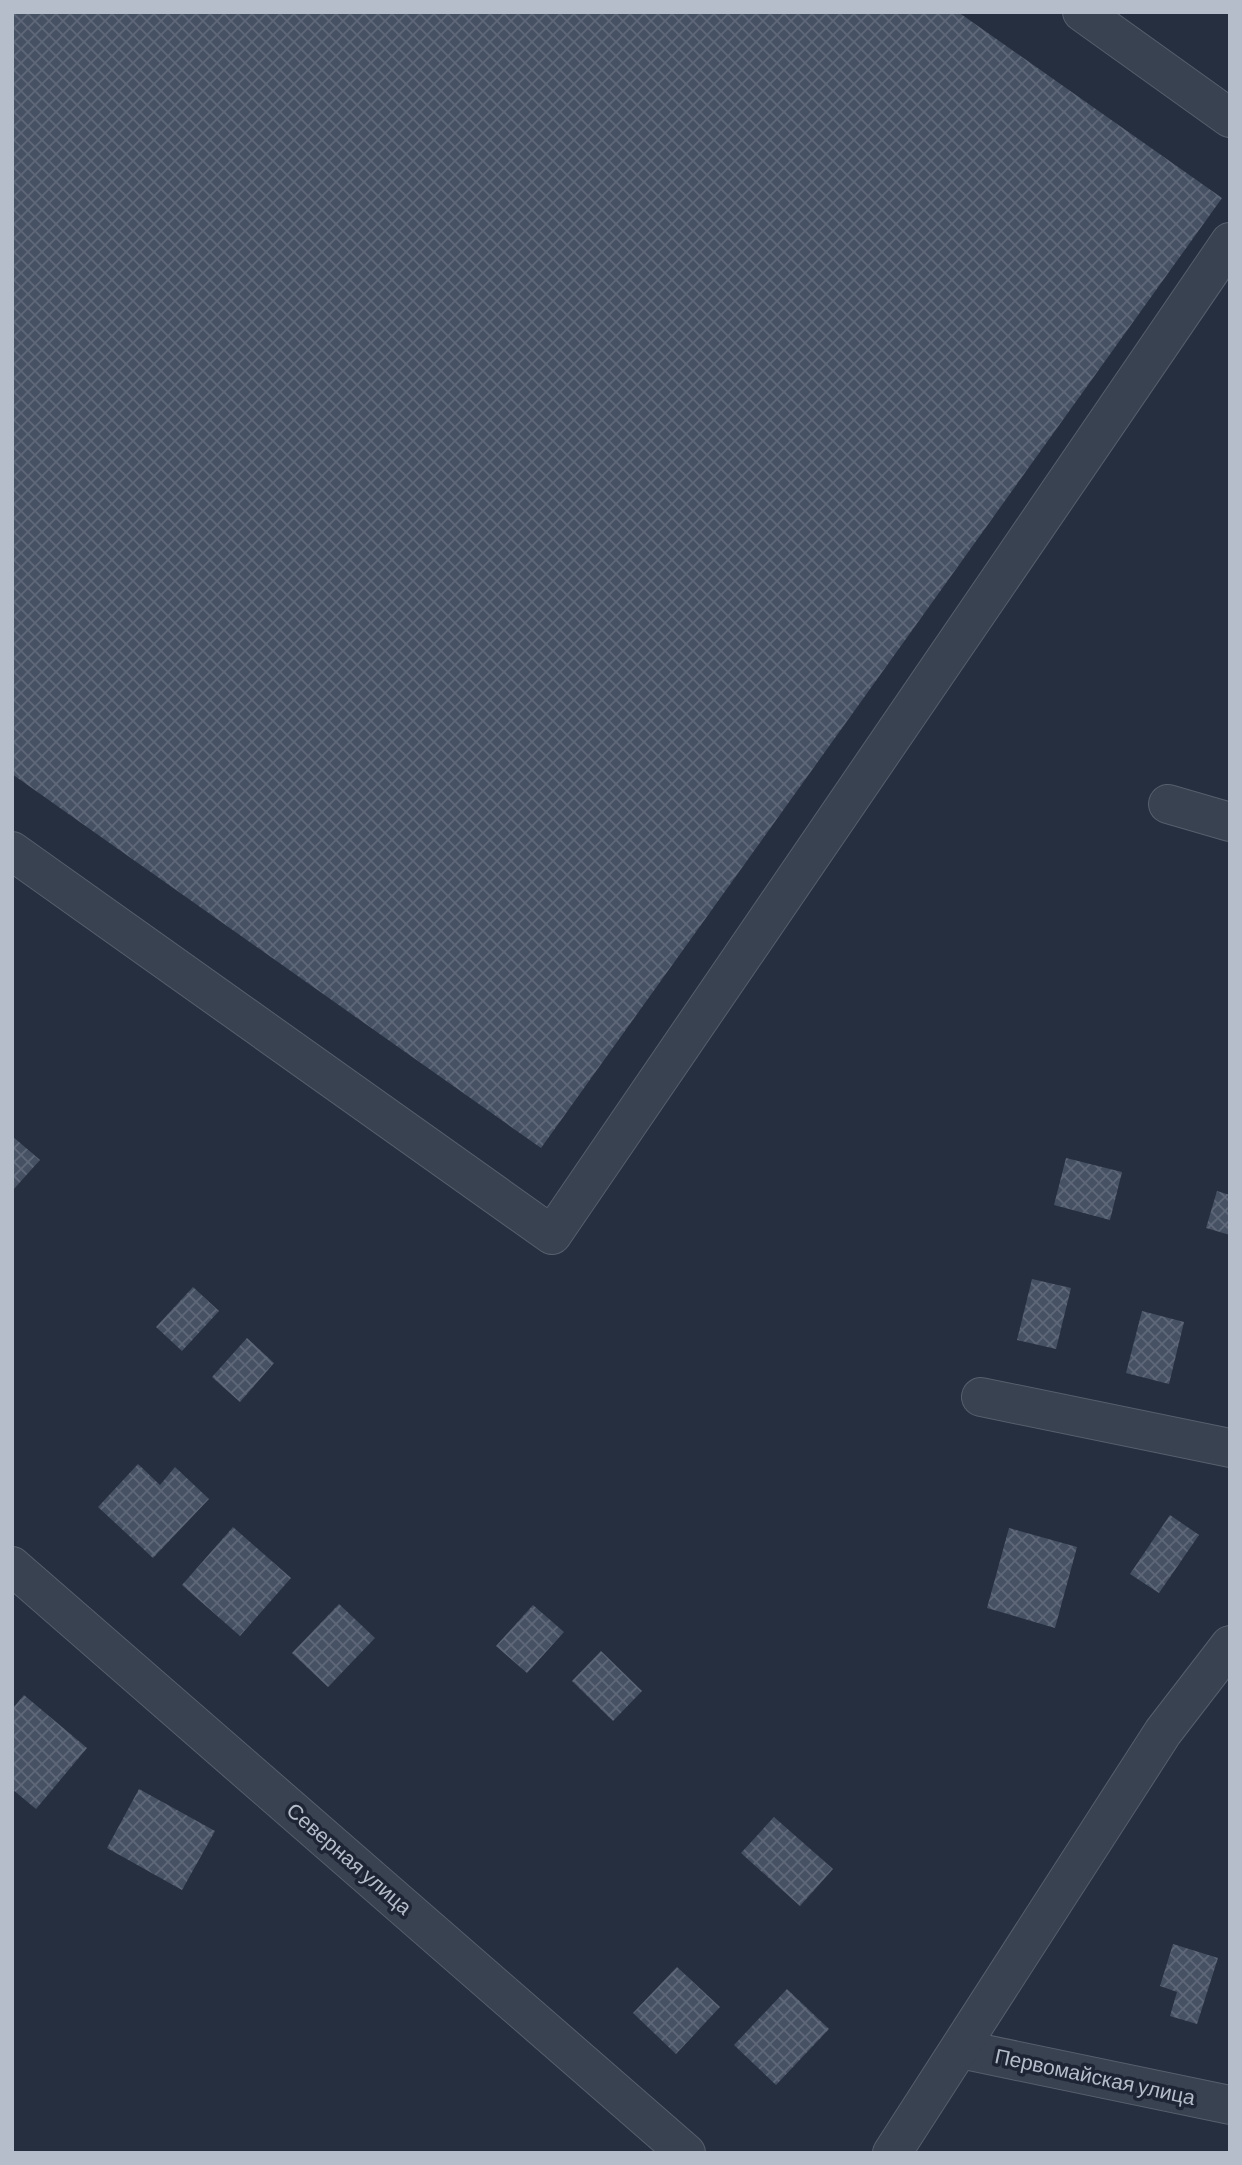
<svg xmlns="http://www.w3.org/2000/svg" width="1242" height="2165" viewBox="0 0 1242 2165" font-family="Barlow,sans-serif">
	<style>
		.building { fill: url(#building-cross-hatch) }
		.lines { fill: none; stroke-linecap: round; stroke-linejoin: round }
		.minor-casing { stroke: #575f6d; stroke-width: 40 }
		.minor { stroke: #394250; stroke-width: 38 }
		.labels { text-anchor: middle; stroke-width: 7; stroke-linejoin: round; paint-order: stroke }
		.street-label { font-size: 21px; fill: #b5bdca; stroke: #1e2635 }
	</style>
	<defs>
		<pattern id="building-cross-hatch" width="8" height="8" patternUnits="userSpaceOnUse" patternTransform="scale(1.75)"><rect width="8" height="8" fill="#465164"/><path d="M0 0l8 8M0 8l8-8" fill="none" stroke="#5e6879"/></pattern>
	</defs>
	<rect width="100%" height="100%" fill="#252f40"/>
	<g class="building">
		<path d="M12 12H958L1222 198 541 1148 12 774Z"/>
		<path d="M12 1136 40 1160 12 1191Z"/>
		<path d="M1066 1158 1122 1172 1110 1220 1054 1205Z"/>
		<path d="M1217 1191 1230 1195V1235L1206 1228Z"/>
		<path d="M1032 1279 1071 1288 1056 1349 1017 1340Z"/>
		<path d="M193 1287 219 1311 182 1351 156 1327Z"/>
		<path d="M1142 1311 1184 1322 1169 1384 1126 1373Z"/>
		<path d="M247 1338 274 1363 240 1402 212 1377Z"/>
		<path d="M138 1464 160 1485 175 1467 209 1499 153 1558 98 1507Z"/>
		<path d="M1170 1515 1199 1535 1159 1593 1130 1574Z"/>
		<path d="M233 1527 291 1578 240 1636 182 1585Z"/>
		<path d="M1009 1528 1077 1547 1055 1628 987 1608Z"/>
		<path d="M339 1604 375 1638 328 1687 292 1653Z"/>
		<path d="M533 1605 564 1632 527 1673 496 1646Z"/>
		<path d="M601 1651 642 1691 613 1721 572 1681Z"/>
		<path d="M24 1695 87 1748 36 1809 12 1789V1709Z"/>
		<path d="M139 1789 215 1831 182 1890 107 1848Z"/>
		<path d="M774 1817 833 1869 800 1906 741 1853Z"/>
		<path d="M1173 1944 1218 1958 1197 2024 1170 2016 1177 1992 1160 1986Z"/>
		<path d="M677 1967 720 2007 676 2054 633 2013Z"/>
		<path d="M787 1989 829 2029 776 2085 734 2045Z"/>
	</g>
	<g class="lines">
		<g class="minor-casing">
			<g id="minor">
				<path d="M1082 12 1230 118"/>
				<path d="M1168 804 1230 822"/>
				<path d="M12 851 552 1235 1230 242"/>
				<path d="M981 1397 1230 1448"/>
				<path d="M12 1566 686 2153"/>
				<path d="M960 2049 1230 2105"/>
				<path d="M892 2153 1163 1732 1230 1645"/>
			</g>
		</g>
		<use href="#minor" class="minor"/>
	</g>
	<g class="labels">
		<g class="street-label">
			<text transform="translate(349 1859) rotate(41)" y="7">Северная улица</text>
			<text transform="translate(1095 2077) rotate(12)" y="7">Первомайская улица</text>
		</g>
	</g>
	<rect width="1242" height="2165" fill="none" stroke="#b5bdca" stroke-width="28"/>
</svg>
